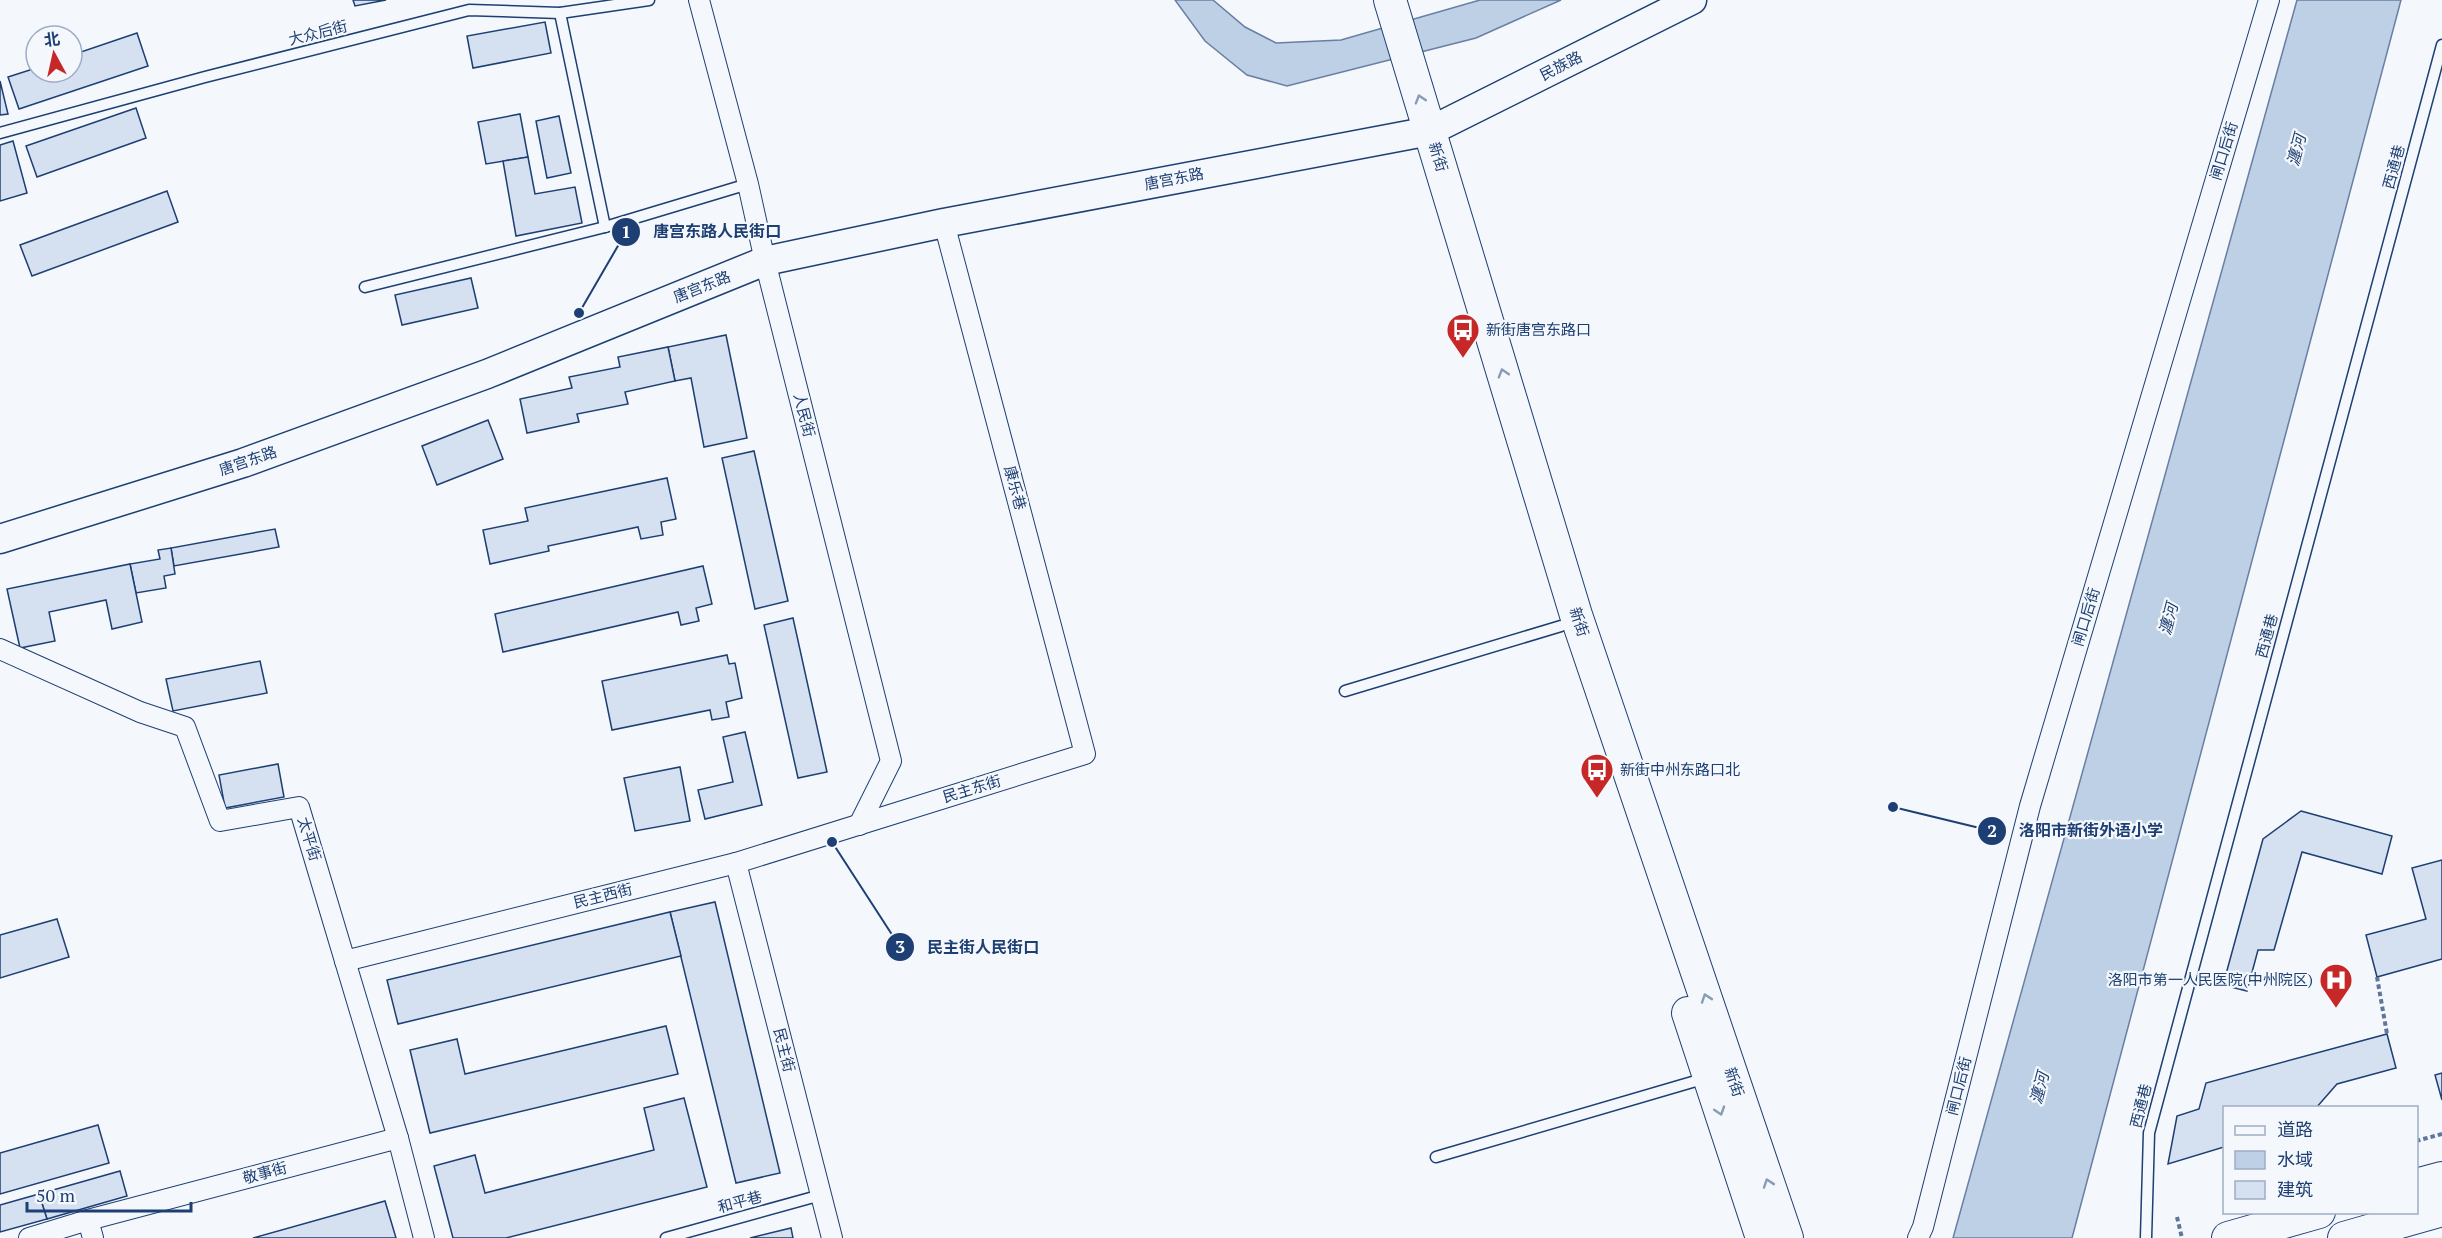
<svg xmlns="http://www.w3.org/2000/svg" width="2442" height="1238" viewBox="0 0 2442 1238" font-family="'PT Serif','Noto Sans SC',serif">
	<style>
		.water { fill: #bed0e5; stroke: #687fa3; stroke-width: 1.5 }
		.building { fill: #d5e0f0; stroke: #1d3f73; stroke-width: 1.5 }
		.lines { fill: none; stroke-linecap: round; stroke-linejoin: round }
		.lane-casing { stroke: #1d3f73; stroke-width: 13 }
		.street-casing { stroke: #1d3f73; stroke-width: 22 }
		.secondary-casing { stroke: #1d3f73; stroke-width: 31 }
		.primary-casing { stroke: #1d3f73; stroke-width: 34 }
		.path { stroke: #5e769c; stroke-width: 4; stroke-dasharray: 4.5 3; stroke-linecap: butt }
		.lane { stroke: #f4f7fb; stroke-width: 10 }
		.street { stroke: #f4f7fb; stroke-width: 20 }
		.secondary { stroke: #f4f7fb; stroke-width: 28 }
		.primary { stroke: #f4f7fb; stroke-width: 32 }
		.oneway { stroke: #889bb7 }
		.labels { text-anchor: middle; stroke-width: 4.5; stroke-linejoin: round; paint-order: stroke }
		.street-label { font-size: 15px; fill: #1d3f73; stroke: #f4f7fb }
		.poi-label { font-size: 15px; fill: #1d3f73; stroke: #f4f7fb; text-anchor: start }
		.water-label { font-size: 16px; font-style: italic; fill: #1d3f73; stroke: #f4f7fb }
		.leader { fill: none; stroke: #1d3f73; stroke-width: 2 }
		.callout-dot { fill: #1d3f73; stroke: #f4f7fb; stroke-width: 2 }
		.mark-label { font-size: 18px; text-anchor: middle; font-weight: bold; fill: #fff }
		.callout-label { font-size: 16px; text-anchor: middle; font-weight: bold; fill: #1d3f73; stroke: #f4f7fb; stroke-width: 4.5; stroke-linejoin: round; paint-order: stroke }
	</style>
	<rect width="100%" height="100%" fill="#f4f7fb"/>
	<g class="water">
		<path d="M1175 0H1213L1245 27 1276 43 1341 40 1480 0H1561L1476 38 1287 86 1247 75 1205 41Z"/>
		<path d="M2297 0H2401L2072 1238H1953Z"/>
	</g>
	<g class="building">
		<path d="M353 0H386L355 6Z"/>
		<path d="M545 22 551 53 473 68 467 36Z"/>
		<path d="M137 33 148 66 19 109 8 77 36 68V72H72V55Z"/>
		<path d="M0 81 8 114 0 115Z"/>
		<path d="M136 108 146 138 37 177 26 146Z"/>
		<path d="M520 114 528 157 486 164 478 122Z"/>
		<path d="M559 116 571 173 547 178 536 121Z"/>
		<path d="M13 141 27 193 0 201V145Z"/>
		<path d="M528 157 535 194 575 187 582 223 516 236 503 161Z"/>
		<path d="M167 191 178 222 32 276 20 245Z"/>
		<path d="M471 278 478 308 402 325 395 295Z"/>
		<path d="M726 335 747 438 704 447 691 378 675 381 668 347Z"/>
		<path d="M668 347 675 381 625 392 628 404 577 414 579 422 527 433 520 399 572 388 569 377 620 367 618 357Z"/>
		<path d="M488 420 503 459 437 485 422 446Z"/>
		<path d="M754 451 788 601 755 609 722 458Z"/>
		<path d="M667 478 676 519 661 522 663 535 641 539 638 527 548 546 549 551 490 564 483 530 528 521 525 508Z"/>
		<path d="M275 529 279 547 174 566 171 548Z"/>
		<path d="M171 548 175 574 164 576 166 588 136 593 130 564 160 559 158 550Z"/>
		<path d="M130 564 142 622 112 629 106 600 49 612 55 641 20 648 7 589Z"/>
		<path d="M703 566 712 604 696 608 699 621 681 625 678 612 503 652 495 614Z"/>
		<path d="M793 618 827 772 798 778 764 625Z"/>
		<path d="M727 655 729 664 735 663 742 698 726 702 729 717 712 720 710 710 612 730 602 681Z"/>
		<path d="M260 661 267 693 173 711 166 679Z"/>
		<path d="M745 732 762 805 705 819 698 790 733 782 723 737Z"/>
		<path d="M278 764 284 797 225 808 219 775Z"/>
		<path d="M680 767 690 821 635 831 624 778Z"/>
		<path d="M2301 811 2392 836 2382 874 2302 852 2274 950H2258L2247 991 2223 985 2263 839Z"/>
		<path d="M2442 860V959L2377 977 2366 935 2426 919 2412 868Z"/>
		<path d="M715 902 780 1173 736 1183 670 912Z"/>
		<path d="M670 912 681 956 398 1024 387 980Z"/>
		<path d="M57 919 69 957 0 978V935Z"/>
		<path d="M666 1026 678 1074 430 1133 410 1050 457 1039 465 1074Z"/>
		<path d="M2387 1034 2396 1068 2337 1084 2316 1108H2224V1147L2168 1164 2177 1116 2199 1109 2206 1083Z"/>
		<path d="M2442 1073V1100L2435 1075Z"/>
		<path d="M684 1098 707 1187 506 1238H453L434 1166 475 1155 485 1193 654 1150 644 1108Z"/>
		<path d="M98 1125 109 1163 0 1194V1153Z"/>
		<path d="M120 1171 127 1196 47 1219 39 1194Z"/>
		<path d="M39 1194 47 1219 0 1232V1205Z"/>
		<path d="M385 1201 396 1238H253Z"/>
		<path d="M791 1228 793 1238H750Z"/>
	</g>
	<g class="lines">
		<g class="lane-casing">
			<g id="lane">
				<path d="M560 13 605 227"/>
				<path d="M0 133 205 77 469 10 560 13 649 0"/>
				<path d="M365 287 605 227 748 184"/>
				<path d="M1345 691 1561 626"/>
				<path d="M1436 1157 1706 1078"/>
				<path d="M666 1238 821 1195"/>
				<path d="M2146 1238 2149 1133 2442 45"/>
			</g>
		</g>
		<g class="street-casing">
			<g id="street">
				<path d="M699 0 748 184 765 261 891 761 859 825"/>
				<path d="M0 649 140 712 185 727 220 821 299 807 398 1138 424 1238"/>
				<path d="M736 863 832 1238"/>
				<path d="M345 961 736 863 1085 754 944 223"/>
				<path d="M88 1220 93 1238"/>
				<path d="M29 1238 88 1220 398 1138"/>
				<path d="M1918 1238 1923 1227 2030 806 2269 0"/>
			</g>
		</g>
		<g class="secondary-casing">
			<path id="secondary" d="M0 539 243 463 487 374 765 261 944 223 1430 131 1692 0"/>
		</g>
		<g class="primary-casing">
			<g id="primary">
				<path d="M1390 0 1576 615 1787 1238"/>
				<path d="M1688 1013 1762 1238"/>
				<path d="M2416 1185 2442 1178"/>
				<path d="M2228 1238 2319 1212"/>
				<path d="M2344 1238 2442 1210"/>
			</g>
		</g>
		<g class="path">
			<path d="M2377 977 2387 1034"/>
			<path d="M2416 1141 2442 1134"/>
			<path d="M2177 1217 2182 1238"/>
		</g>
		<use href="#lane" class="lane"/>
		<use href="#street" class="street"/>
		<use href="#secondary" class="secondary"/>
		<use href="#primary" class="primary"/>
	</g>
	<defs><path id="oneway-chevron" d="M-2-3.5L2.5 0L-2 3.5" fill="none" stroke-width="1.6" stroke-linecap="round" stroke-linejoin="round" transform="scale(1.5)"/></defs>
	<g class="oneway">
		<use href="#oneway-chevron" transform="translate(1420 99) rotate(-107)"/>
		<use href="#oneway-chevron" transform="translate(1503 373) rotate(-107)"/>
		<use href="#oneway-chevron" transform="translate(1706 998) rotate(-109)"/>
		<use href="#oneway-chevron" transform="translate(1720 1111) rotate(72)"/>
		<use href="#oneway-chevron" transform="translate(1768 1183) rotate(-109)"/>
	</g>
	<defs>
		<g id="bus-pin" transform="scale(1.725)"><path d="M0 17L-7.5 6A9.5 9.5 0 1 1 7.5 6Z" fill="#c62828" stroke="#f4f7fb"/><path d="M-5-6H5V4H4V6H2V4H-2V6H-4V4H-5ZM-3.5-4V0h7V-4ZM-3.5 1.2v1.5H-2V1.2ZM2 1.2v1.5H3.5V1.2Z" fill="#fff"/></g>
		<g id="hospital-pin" transform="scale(1.725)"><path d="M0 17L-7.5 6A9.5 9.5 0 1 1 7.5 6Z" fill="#c62828" stroke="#f4f7fb"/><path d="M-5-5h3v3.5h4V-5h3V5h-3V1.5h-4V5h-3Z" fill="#fff"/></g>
	</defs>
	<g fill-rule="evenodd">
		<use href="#bus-pin" x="1463" y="330"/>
		<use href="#bus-pin" x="1597" y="770"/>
		<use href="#hospital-pin" x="2336" y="980"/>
	</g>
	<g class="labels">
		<g class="street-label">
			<text transform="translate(318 33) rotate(-14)" y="5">大众后街</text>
			<text transform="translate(1561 66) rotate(-27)" y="5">民族路</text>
			<text transform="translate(2224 151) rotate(-73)" y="5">闸口后街</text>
			<text transform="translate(1438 157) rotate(73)" y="5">新街</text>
			<text transform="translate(2394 167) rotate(-75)" y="5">西通巷</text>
			<text transform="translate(1174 179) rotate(-11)" y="5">唐宫东路</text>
			<text transform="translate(702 287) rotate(-22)" y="5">唐宫东路</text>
			<text transform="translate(804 415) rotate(76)" y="5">人民街</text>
			<text transform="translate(248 461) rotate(-19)" y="5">唐宫东路</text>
			<text transform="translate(1015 488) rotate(75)" y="5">康乐巷</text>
			<text transform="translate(2086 617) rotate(-73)" y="5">闸口后街</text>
			<text transform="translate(1579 622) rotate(72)" y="5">新街</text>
			<text transform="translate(2267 636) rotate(-75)" y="5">西通巷</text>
			<text transform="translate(972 789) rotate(-17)" y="5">民主东街</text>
			<text transform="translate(309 839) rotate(73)" y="5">太平街</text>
			<text transform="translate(603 896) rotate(-14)" y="5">民主西街</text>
			<text transform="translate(784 1050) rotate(76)" y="5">民主街</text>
			<text transform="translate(1734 1082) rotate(71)" y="5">新街</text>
			<text transform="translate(1959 1086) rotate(-76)" y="5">闸口后街</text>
			<text transform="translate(2141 1106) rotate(-76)" y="5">西通巷</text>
			<text transform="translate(265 1173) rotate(-15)" y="5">敬事街</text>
			<text transform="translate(740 1202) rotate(-15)" y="5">和平巷</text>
		</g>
		<g class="poi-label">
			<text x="1486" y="335">新街唐宫东路口</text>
			<text x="1620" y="775">新街中州东路口北</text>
			<text x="2313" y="985" text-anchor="end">洛阳市第一人民医院(中州院区)</text>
		</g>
		<g class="water-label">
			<text transform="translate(2296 150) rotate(-75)" y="6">瀍河</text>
			<text transform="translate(2168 619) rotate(-75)" y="6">瀍河</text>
			<text transform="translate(2039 1088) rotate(-75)" y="6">瀍河</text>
		</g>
	</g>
	<path class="leader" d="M579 313L626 232M1893 807L1992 831M832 842L900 947"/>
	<g class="callout-dot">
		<circle cx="579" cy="313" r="6"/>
		<circle cx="1893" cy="807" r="6"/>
		<circle cx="832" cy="842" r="6"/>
		<circle cx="626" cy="232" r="15"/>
		<circle cx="1992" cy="831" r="15"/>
		<circle cx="900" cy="947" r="15"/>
	</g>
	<g class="mark-label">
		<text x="626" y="238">1</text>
		<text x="1992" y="837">2</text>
		<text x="900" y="953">3</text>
	</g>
	<g class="callout-label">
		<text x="717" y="237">唐宫东路人民街口</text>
		<text x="2091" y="836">洛阳市新街外语小学</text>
		<text x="983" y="953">民主街人民街口</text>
	</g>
	<rect x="2223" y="1106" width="195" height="108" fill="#f4f7fb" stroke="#9eadc5" stroke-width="1.5"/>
	<rect x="2235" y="1126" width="30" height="9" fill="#f4f7fb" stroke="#9eadc5" stroke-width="1.5"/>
	<text x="2277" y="1136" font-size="18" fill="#1d3f73">道路</text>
	<rect x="2235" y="1151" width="30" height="18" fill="#bed0e5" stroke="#9eadc5" stroke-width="1.5"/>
	<text x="2277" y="1166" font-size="18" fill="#1d3f73">水域</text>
	<rect x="2235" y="1181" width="30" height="18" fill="#d5e0f0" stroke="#9eadc5" stroke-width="1.5"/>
	<text x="2277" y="1196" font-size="18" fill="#1d3f73">建筑</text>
	<g transform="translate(54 54) rotate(352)"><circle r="28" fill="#f4f7fb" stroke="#9eadc5" stroke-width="1.5"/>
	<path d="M0-4.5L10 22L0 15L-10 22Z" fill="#c62828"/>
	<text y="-9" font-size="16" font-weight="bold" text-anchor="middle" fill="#1d3f73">北</text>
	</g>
	<path d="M27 1202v9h164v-9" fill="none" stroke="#1d3f73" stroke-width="3"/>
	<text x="36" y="1202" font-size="18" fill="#1d3f73" stroke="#f4f7fb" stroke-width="4.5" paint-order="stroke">50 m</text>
</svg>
